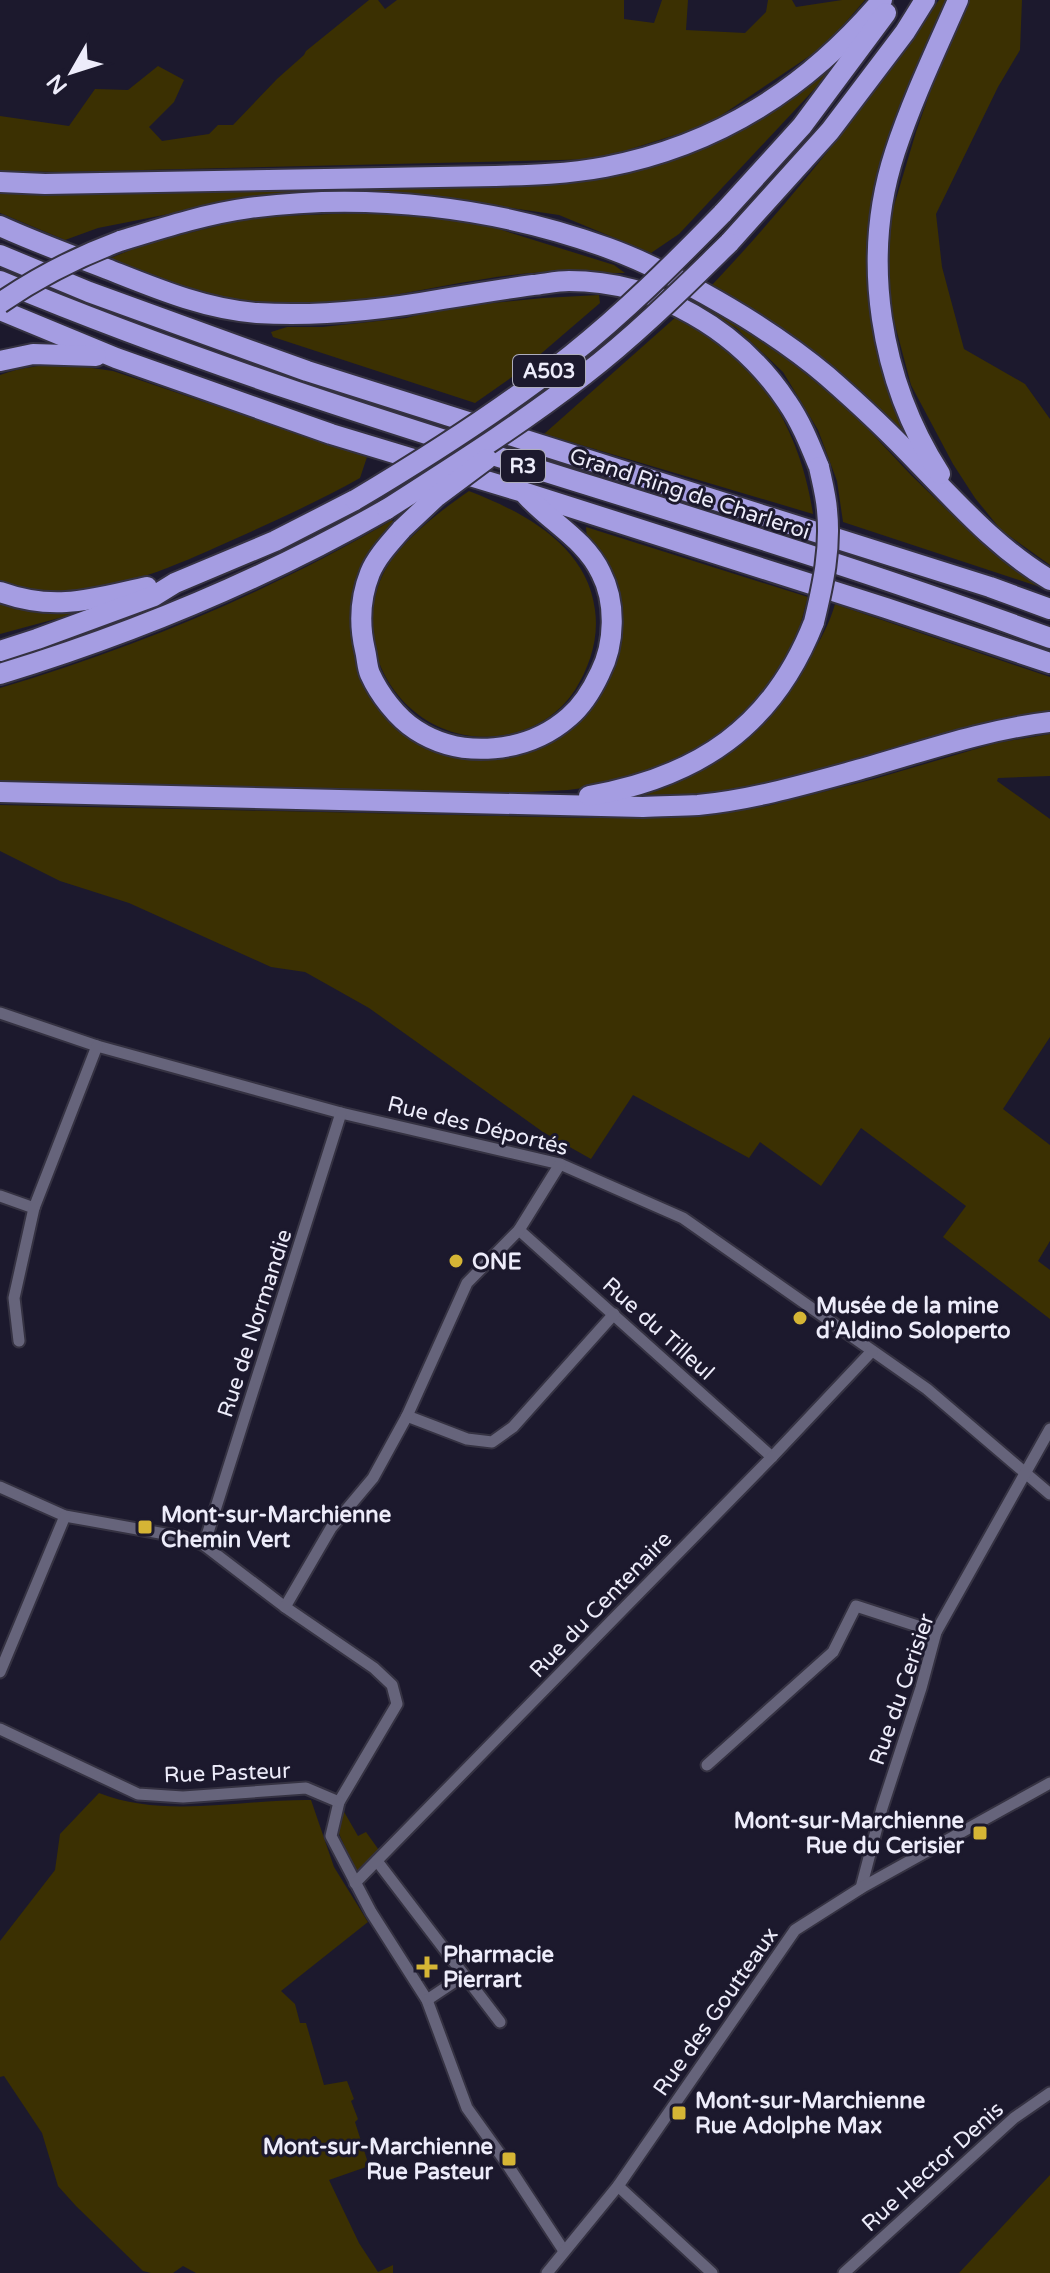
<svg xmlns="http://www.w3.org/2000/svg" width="1050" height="2273" viewBox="0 0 1050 2273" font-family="'Varela Round',sans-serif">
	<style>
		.green { fill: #3b3002 }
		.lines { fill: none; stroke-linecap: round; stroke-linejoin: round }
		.street-casing { stroke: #353242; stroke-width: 15 }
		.highway-casing { stroke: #353242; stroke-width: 24 }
		.street { stroke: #66647b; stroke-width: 11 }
		.highway { stroke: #a59de2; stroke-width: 20 }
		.highway-bridge-casing { stroke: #353242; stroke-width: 24; stroke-linecap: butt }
		.highway-bridge { stroke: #a59de2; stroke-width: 20 }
		.poi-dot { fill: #d5b535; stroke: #1c192d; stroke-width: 3 }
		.labels { text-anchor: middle; stroke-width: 6; stroke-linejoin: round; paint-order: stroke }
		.shield { fill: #1c192d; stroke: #aeadbc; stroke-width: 2 }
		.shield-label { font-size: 20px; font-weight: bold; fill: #edecfa }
		.street-label { font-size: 22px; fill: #edecfa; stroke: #1c192d }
		.poi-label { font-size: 22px; font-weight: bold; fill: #edecfa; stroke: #1c192d; text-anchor: start }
	</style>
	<rect width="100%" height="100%" fill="#1c192d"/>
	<g class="green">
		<path d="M369 0H378L385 9 397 0H624V19L654 23 662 0H688L686 30 745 33 766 12 768 0H792L796 7 842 0H865L826 45 707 125 599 159 62 172 0 171V116L69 126 95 89 128 90 158 66 184 80 174 102 149 127 162 141 209 134 218 125H233L277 79 304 55 306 51Z"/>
		<path d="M939 0H949L887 141 874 193 867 246 869 300 875 345 898 415 910 442C853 378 785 329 712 285 796 196 870 101 939 0Z"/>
		<path d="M967 0H1022L1020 50 998 87 936 214 942 267 964 349 1025 384 1050 419V565L1001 530 975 498 953 464 911 385 890 306 887 229 916 132 949 38Z"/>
		<path d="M832 63 836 66 679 234 651 253 559 215 435 197 199 208 98 228 65 240 0 213V189L564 180 637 170 729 137 800 90Z"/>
		<path d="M384 212 473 221 614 265 625 273C591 273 555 270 521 274 440 283 360 308 278 305 219 302 163 279 108 259L148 243 253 217Z"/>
		<path d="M599 295 600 303 522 370 475 403 273 337 271 332 287 327H322L406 318 444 308 543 298Z"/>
		<path d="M697 298 745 329 799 368 851 411 911 475 976 538 1013 566 1046 588V589L843 522 837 481 818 430 783 372 736 328 691 304Z"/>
		<path d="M677 316C689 324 702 331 714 339 772 379 803 447 813 514L544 434Z"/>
		<path d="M64 364 113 371 367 457 360 478C317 502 273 522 228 542 159 573 75 611 0 580V375C22 367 41 365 64 364Z"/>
		<path d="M469 491C523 512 587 545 595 610 599 638 590 666 575 690 564 707 547 721 529 728 435 766 344 674 380 581 394 545 439 512 469 491Z"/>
		<path d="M392 520 396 525 353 636 361 671 458 754 576 723 605 688 612 673 619 646 587 540 586 527 808 597 798 633 786 663 768 689 723 735 700 749 643 775 598 786 568 790 511 793 0 784V688C137 647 269 592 392 520Z"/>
		<path d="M0 600 72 609 74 614 0 634Z"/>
		<path d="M835 604 1050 677V712C1014 718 977 724 942 734 877 753 813 776 747 789 711 796 674 798 637 800V796C720 771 767 735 809 659 819 642 830 623 835 604Z"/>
		<path d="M1050 734V776L998 778 997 781 1050 819V1037L1003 1109 1050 1145V1241L1038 1261 1050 1270V1319L943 1237 966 1206 861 1128 821 1186 760 1142 749 1158 633 1095 591 1159 543 1132 369 1008 305 972 271 967 129 903 60 881 0 851V805L588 818 682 817 767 806 874 779 996 743Z"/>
		<path d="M99 1793C164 1819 243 1799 311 1800L334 1867 368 1922 281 1991 295 2004 300 2023H306L324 2085 347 2081 354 2099 351 2101 358 2119 355 2122 369 2166 329 2180 359 2243 378 2272 393 2265V2273H196L183 2266 173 2273H151L143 2271 76 2206 58 2186 42 2133 4 2076 0 2077V1941L55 1870 60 1834Z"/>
		<path d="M343 1810 358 1836 366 1832 381 1853 357 1874 336 1827Z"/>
		<path d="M1050 2175V2273H959Z"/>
	</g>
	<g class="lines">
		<g class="street-casing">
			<g id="street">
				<path d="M0 1013 97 1046 341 1113 560 1164 683 1218 927 1389 1050 1494"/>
				<path d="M0 1196 34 1208"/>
				<path d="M519 1230 772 1457"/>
				<path d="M19 1341 14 1298 34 1208 97 1046"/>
				<path d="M407 1416 467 1439 492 1442 513 1427 614 1314"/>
				<path d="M0 1487 65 1516 182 1537 204 1545 285 1607 374 1668 392 1685 397 1704 339 1802 331 1836 371 1912 427 2000 467 2108 505 2161 564 2251"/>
				<path d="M204 1545 341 1113"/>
				<path d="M285 1607 331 1528 373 1478 407 1416 467 1283 519 1230 560 1164"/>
				<path d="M0 1672 65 1516"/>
				<path d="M0 1729 138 1794 183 1797 306 1788 339 1802"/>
				<path d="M707 1765 833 1652 856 1606 936 1632"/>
				<path d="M377 1861 500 2022"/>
				<path d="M355 1883 772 1457 872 1351"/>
				<path d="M861 1888 882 1808 921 1688 936 1632 1050 1429"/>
				<path d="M427 2000 463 1976"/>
				<path d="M618 2186 712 2273"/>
				<path d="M547 2273 618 2186 795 1930 861 1888 1050 1783"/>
				<path d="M844 2273 1014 2118 1050 2093"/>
			</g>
		</g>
		<g class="highway-casing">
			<g id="highway">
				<path d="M0 182 45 184 495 176C531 175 568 174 605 167 719 145 807 88 882 0"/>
				<path d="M722 214 802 126 886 13"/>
				<path d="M0 226C35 242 71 255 107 269 155 288 204 309 257 313 319 317 382 310 443 299 473 294 503 289 533 285 544 284 557 281 569 281 657 281 739 330 787 402 801 422 810 445 819 467"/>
				<path d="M120 241C162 228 205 214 249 208 368 192 496 207 608 248 655 265 700 290 743 316 772 334 801 354 827 376 859 404 890 433 919 464 960 506 999 550 1050 580"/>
				<path d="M729 243 830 131 905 32 925 0"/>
				<path d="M0 255 89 292 307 371 990 587 1050 609"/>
				<path d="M0 281C342 424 703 509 1050 638"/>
				<path d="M0 310 116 358 331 434 523 492 886 608 1050 663"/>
				<path d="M0 361 33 354 96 356"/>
				<path d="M940 474C880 381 860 259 895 152 912 100 936 50 958 0"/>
				<path d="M402 529C391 542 377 556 370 573 360 598 359 624 365 650 367 658 367 667 370 674 379 694 397 718 416 730 462 760 528 753 569 717 582 706 593 688 600 673 615 644 616 602 601 573 585 539 550 522 526 495"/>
				<path d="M0 592C55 612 93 599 147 587"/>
				<path d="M0 651 37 639 154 596 175 583 275 541 355 500"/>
				<path d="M0 674C135 633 264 579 387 509"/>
				<path d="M0 792 643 807C661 806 680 806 698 805 750 800 803 785 854 771 919 753 982 730 1050 722"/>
				<path d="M589 796C698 777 773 727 814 622"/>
			</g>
		</g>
		<use href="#street" class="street"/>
		<use href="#highway" class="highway"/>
		<g class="highway-bridge-casing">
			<g id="highway-bridge">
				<path d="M0 303C38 277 77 257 120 241"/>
				<path d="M355 500C429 456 503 409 571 355 625 312 674 263 722 214"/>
				<path d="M387 509C454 466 521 424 584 375 636 335 682 289 729 243"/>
				<path d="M402 529 436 497 487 459"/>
				<path d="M814 622C823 585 831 548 827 510 826 496 822 481 819 467"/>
			</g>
		</g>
		<use href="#highway-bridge" class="highway-bridge"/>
	</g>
	<g class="poi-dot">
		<circle cx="456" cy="1261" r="8"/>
		<circle cx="800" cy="1318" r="8"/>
		<rect x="137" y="1519" width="16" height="16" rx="4"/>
		<rect x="972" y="1825" width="16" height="16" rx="4"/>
		<path d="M423 1955h8v8h8v8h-8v8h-8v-8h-8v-8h8z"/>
		<rect x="671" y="2105" width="16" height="16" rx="4"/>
		<rect x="501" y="2151" width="16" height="16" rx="4"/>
	</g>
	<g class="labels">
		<g class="shield">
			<rect x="513" y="355" width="72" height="32" rx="6"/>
			<rect x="501" y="450" width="44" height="32" rx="6"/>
		</g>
		<g class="shield-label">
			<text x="549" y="378">A503</text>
			<text x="523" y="473">R3</text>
		</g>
		<g class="street-label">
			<text transform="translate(690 493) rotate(18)" y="8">Grand Ring de Charleroi</text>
			<text transform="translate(478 1125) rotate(14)" y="8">Rue des Déportés</text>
			<text transform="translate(254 1323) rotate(-72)" y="8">Rue de Normandie</text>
			<text transform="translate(659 1328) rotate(42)" y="8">Rue du Tilleul</text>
			<text transform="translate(600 1604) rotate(-46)" y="8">Rue du Centenaire</text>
			<text transform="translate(901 1689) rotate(-71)" y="8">Rue du Cerisier</text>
			<text transform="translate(227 1772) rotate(-2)" y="8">Rue Pasteur</text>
			<text transform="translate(715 2011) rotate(-55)" y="8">Rue des Goutteaux</text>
			<text transform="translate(932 2166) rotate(-42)" y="8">Rue Hector Denis</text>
		</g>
		<g class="poi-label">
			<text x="472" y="1269">ONE</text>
			<text x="816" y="1313">Musée de la mine<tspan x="816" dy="25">d'Aldino Soloperto</tspan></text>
			<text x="161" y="1522">Mont-sur-Marchienne<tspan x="161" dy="25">Chemin Vert</tspan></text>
			<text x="964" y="1828" text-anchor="end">Mont-sur-Marchienne<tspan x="964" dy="25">Rue du Cerisier</tspan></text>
			<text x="443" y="1962">Pharmacie<tspan x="443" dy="25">Pierrart</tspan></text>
			<text x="695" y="2108">Mont-sur-Marchienne<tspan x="695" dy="25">Rue Adolphe Max</tspan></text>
			<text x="493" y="2154" text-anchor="end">Mont-sur-Marchienne<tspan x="493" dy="25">Rue Pasteur</tspan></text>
		</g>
	</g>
	<g transform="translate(72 72) rotate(231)" stroke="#1c192d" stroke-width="6" paint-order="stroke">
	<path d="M0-6L14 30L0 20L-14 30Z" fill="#edecfa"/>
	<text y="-12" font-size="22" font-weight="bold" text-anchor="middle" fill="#edecfa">N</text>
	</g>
</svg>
